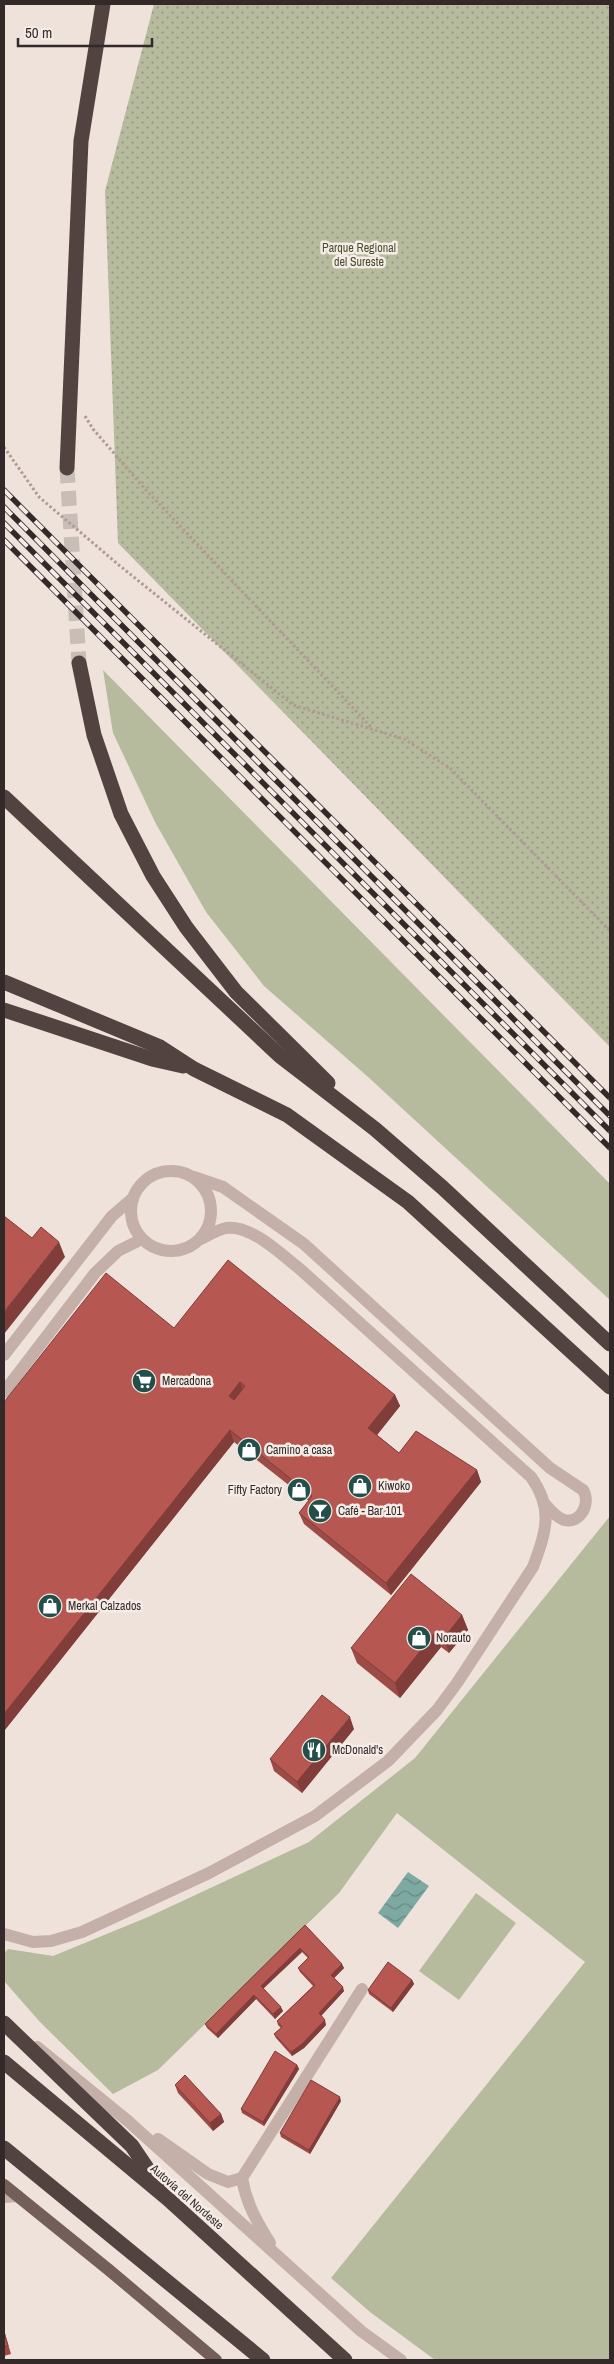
<svg xmlns="http://www.w3.org/2000/svg" width="614" height="2364" viewBox="0 0 614 2364" font-family="'Archivo Narrow',sans-serif">
	<style>
		.grass { fill: #b6bb9d }
		.park { fill: url(#park-dots) }
		.water { fill: url(#water-waves) }
		.lines { fill: none; stroke-linecap: round; stroke-linejoin: round }
		.highway-tunnel { stroke: #c9bdb7; stroke-width: 15; stroke-dasharray: 15 8; stroke-linecap: butt }
		.path { stroke: #b09a93; stroke-width: 3; stroke-dasharray: 2.5 2.5; stroke-linecap: butt }
		.minor { stroke: #c5b0a9; stroke-width: 12 }
		.major { stroke: #735e5a; stroke-width: 12 }
		.highway { stroke: #524240; stroke-width: 15 }
		.rail-casing { stroke: #332928; stroke-width: 5.5 }
		.rail { stroke: #f6ece7; stroke-width: 4; stroke-dasharray: 11; stroke-linecap: butt }
		.wall { fill: #9d4b46 }
		.shaded-wall { fill: #803d39 }
		.building { fill: #b75751; stroke: #803d39; fill-rule: evenodd }
		.labels { text-anchor: middle; stroke-width: 5; stroke-linejoin: round; paint-order: stroke }
		.park-label { font-size: 12px; fill: #484e2e; stroke: #f6ece7 }
		.poi-label { font-size: 12px; fill: #332928; stroke: #f6ece7; text-anchor: start }
		.street-label { font-size: 12px; fill: #332928; stroke: #f6ece7 }
	</style>
	<defs>
		<pattern id="park-dots" width="8" height="8" patternUnits="userSpaceOnUse" patternTransform="scale(1.25)"><rect width="8" height="8" fill="#b6bb9d"/><path d="M2 2h.1M6 6h.1" fill="none" stroke="#959880" stroke-width="1.8" stroke-linecap="round"/></pattern>
		<pattern id="water-waves" width="16" height="10" patternUnits="userSpaceOnUse" patternTransform="scale(1.25)"><rect width="16" height="10" fill="#7ea8a2"/><path d="M0 5q4-4 8 0t8 0" fill="none" stroke="#688984"/></pattern>
	</defs>
	<rect width="100%" height="100%" fill="#eee2db"/>
	<g class="grass">
		<path d="M103 670 610 1184V1300L367 1076 264 986 206 912 155 822 113 733Z"/>
		<path d="M610 1516V2360H435L370 2312 331 2278 585 1962 397 1813 339 1893 158 2070 113 2094 40 2022 4 1981V1953L8 1949 53 1956 148 1917 309 1842 415 1758Z"/>
		<path d="M476 1893 516 1923 459 2000 419 1971Z"/>
	</g>
	<path class="park" d="M154 4H610V1047L118 543 105 191Z"/>
	<path class="water" d="M408 1872 429 1886 398 1928 378 1913Z"/>
	<g class="lines">
		<path class="highway-tunnel" d="M67 468 79 663"/>
		<g class="path">
			<path d="M85 416 93 429 145 489 372 728"/>
			<path d="M4 447 39 497 120 566 293 705 404 739 450 768 610 931"/>
		</g>
		<g class="minor">
			<circle cx="171" cy="1211" r="40"/>
			<path d="M194 1177 223 1187 304 1244 550 1468 583 1490C591 1503 581 1524 564 1520 556 1517 550 1510 545 1504"/>
			<path d="M4 1355 112 1216 133 1198"/>
			<path d="M4 1392 95 1273 118 1251 142 1239"/>
			<path d="M4 1934 33 1942 51 1941 82 1932 209 1873 315 1816 388 1761 437 1710 457 1683 533 1567C546 1532 554 1509 531 1477L301 1270C283 1256 251 1224 226 1228 217 1230 209 1235 201 1239"/>
			<path d="M37 2047 128 2121 361 2331 401 2360"/>
			<path d="M158 2139 208 2174 228 2182 242 2178"/>
			<path d="M4 2197 18 2196"/>
			<path d="M270 2243C257 2222 246 2203 242 2178L362 1989"/>
		</g>
		<path class="major" d="M4 2185 109 2270 216 2360"/>
		<g class="highway">
			<path d="M67 468 81 141 103 4"/>
			<path d="M79 663 94 735 121 814 153 876 186 927 236 992 328 1083"/>
			<path d="M4 797 280 1056 375 1129 443 1188 610 1344"/>
			<path d="M4 982 160 1047 194 1069 287 1115 408 1202 610 1387"/>
			<path d="M4 1010 152 1059 183 1066"/>
			<path d="M4 2023 132 2146 159 2186"/>
			<path d="M4 2062 168 2199 345 2360"/>
			<path d="M4 2148 263 2360"/>
		</g>
		<g class="rail-casing">
			<g id="rail">
				<path d="M4 490 610 1098"/>
				<path d="M4 507 610 1116"/>
				<path d="M4 523 610 1131"/>
				<path d="M4 540 610 1148"/>
			</g>
		</g>
		<use href="#rail" class="rail"/>
	</g>
	<g class="wall">
		<path d="M174 1328 395 1395 400 1406 377 1435 399 1453 477 1470 481 1482 391 1595 304 1524 299 1513 309 1501 234 1442 4 1731V1402Z"/>
		<path d="M462 1615 468 1630 449 1653 441 1647 400 1698 357 1663 351 1648Z"/>
		<path d="M354 1729 302 1793 274 1771 270 1759Z"/>
		<path d="M305 1925 344 1968 334 1978 344 1991 321 2016 326 2025 304 2048 292 2056 276 2038 274 2034 281 2028 278 2025 277 2021 313 1986 300 1972 298 1968 308 1958 302 1952 263 1988 283 2011 275 2019 256 1999 218 2038 207 2028 205 2024Z"/>
		<path d="M412 1980 414 1984 393 2012 369 1994 368 1990Z"/>
		<path d="M297 2065 299 2069 264 2126 242 2113 241 2109Z"/>
		<path d="M175 2085 221 2114 224 2122 213 2131 178 2093Z"/>
		<path d="M341 2101 310 2154 281 2137 280 2133Z"/>
		<path d="M4 2330 11 2354 4 2356Z"/>
	</g>
	<g class="shaded-wall">
		<path d="M59 1242 65 1257 4 1334V1312Z"/>
		<path d="M240 1382 244 1393 233 1408 229 1396Z"/>
		<path d="M395 1395 400 1406 373 1440 368 1428Z"/>
		<path d="M230 1430 234 1442 4 1731V1714Z"/>
		<path d="M477 1470 481 1482 391 1595 386 1583Z"/>
		<path d="M462 1615 468 1630 449 1653 444 1638Z"/>
		<path d="M435 1632 441 1647 400 1698 395 1683Z"/>
		<path d="M350 1717 354 1729 302 1793 297 1782Z"/>
		<path d="M300 1948 302 1952 262 1990 261 1986Z"/>
		<path d="M342 1964 344 1968 333 1979 331 1975Z"/>
		<path d="M412 1980 414 1984 393 2012 391 2008Z"/>
		<path d="M343 1987 344 1991 320 2017 319 2013Z"/>
		<path d="M254 1995 256 1999 218 2038 216 2034Z"/>
		<path d="M281 2007 283 2011 275 2019 273 2014Z"/>
		<path d="M325 2020 326 2025 304 2048 292 2056 291 2052Z"/>
		<path d="M297 2065 299 2069 264 2126 263 2122Z"/>
		<path d="M340 2097 341 2101 310 2154 309 2150Z"/>
		<path d="M221 2114 224 2122 213 2131 210 2123Z"/>
	</g>
	<g class="building">
		<path d="M4 1216 32 1238 41 1227 59 1242 4 1312Z"/>
		<path d="M228 1260 395 1395 368 1428 399 1453 416 1431 477 1470 386 1583 299 1513 312 1496 230 1430 4 1714V1402L106 1273 174 1328ZM240 1382 245 1386 234 1400 229 1396Z"/>
		<path d="M411 1574 462 1615 444 1638 435 1632 395 1683 351 1648Z"/>
		<path d="M322 1695 350 1717 297 1782 270 1759Z"/>
		<path d="M305 1925 342 1964 331 1975 343 1987 319 2013 325 2020 302 2044 291 2052 274 2034 282 2027 277 2021 315 1985 298 1968 309 1957 300 1948 261 1986 281 2007 273 2014 254 1995 216 2034 205 2024Z"/>
		<path d="M388 1962 412 1980 391 2008 368 1990Z"/>
		<path d="M275 2051 297 2065 263 2122 241 2109Z"/>
		<path d="M185 2075 221 2114 210 2123 175 2085Z"/>
		<path d="M311 2080 340 2097 309 2150 280 2133Z"/>
		<path d="M4 2332 8 2346 4 2347Z"/>
	</g>
	<defs>
		<g id="supermarket-disc" transform="scale(1.25)"><circle r="9.5" fill="#224f4a" stroke="#f6ece7"/><path d="M-6-5.5h2.5l.6 2H6L4.5 2H-2.5L-4.4-4H-6ZM-1.5 3.2a1.3 1.3 0 1 0 .1 0ZM3 3.2a1.3 1.3 0 1 0 .1 0Z" fill="#fff"/></g>
		<g id="shop-disc" transform="scale(1.25)"><circle r="9.5" fill="#224f4a" stroke="#f6ece7"/><path d="M-5-2.5h2.3a2.7 3.5 0 0 1 5.4 0H5L5.5 6h-11ZM-1.5-2.5h3a1.5 2.3 0 0 0-3 0Z" fill="#fff"/></g>
		<g id="bar-disc" transform="scale(1.25)"><circle r="9.5" fill="#224f4a" stroke="#f6ece7"/><path d="M-6-5H6L.8 .8V4.5H3.5V6h-7V4.5H-.8V.8Z" fill="#fff"/></g>
		<g id="restaurant-disc" transform="scale(1.25)"><circle r="9.5" fill="#224f4a" stroke="#f6ece7"/><path d="M-5-6h1v4h1v-4h1v4h1v-4h1v5L-1.5 .5V6h-2V.5L-5-1ZM5-6V6H3V1.5H1.5Q1.5-4 5-6Z" fill="#fff"/></g>
	</defs>
	<g fill-rule="evenodd">
		<use href="#supermarket-disc" x="144" y="1381"/>
		<use href="#shop-disc" x="249" y="1450"/>
		<use href="#shop-disc" x="360" y="1486"/>
		<use href="#shop-disc" x="299" y="1490"/>
		<use href="#bar-disc" x="320" y="1511"/>
		<use href="#shop-disc" x="50" y="1606"/>
		<use href="#shop-disc" x="419" y="1638"/>
		<use href="#restaurant-disc" x="314" y="1750"/>
	</g>
	<g class="labels">
		<g class="park-label">
			<text x="359" y="252">Parque Regional<tspan x="359" dy="14">del Sureste</tspan></text>
		</g>
		<g class="poi-label">
			<text x="162" y="1385">Mercadona</text>
			<text x="266" y="1454">Camino a casa</text>
			<text x="378" y="1490">Kiwoko</text>
			<text x="282" y="1494" text-anchor="end">Fifty Factory</text>
			<text x="338" y="1515">Café - Bar 101</text>
			<text x="68" y="1610">Merkal Calzados</text>
			<text x="436" y="1642">Norauto</text>
			<text x="332" y="1754">McDonald's</text>
		</g>
		<g class="street-label">
			<text transform="translate(187 2197) rotate(41)" y="4">Autovía del Nordeste</text>
		</g>
	</g>
	<rect width="614" height="2364" fill="none" stroke="#332928" stroke-width="10"/>
	<path d="M18 38v8h134v-8" fill="none" stroke="#332928" stroke-width="2.5"/>
	<text x="25" y="38" font-size="15" fill="#332928" stroke="#f6ece7" stroke-width="4" paint-order="stroke">50 m</text>
</svg>
